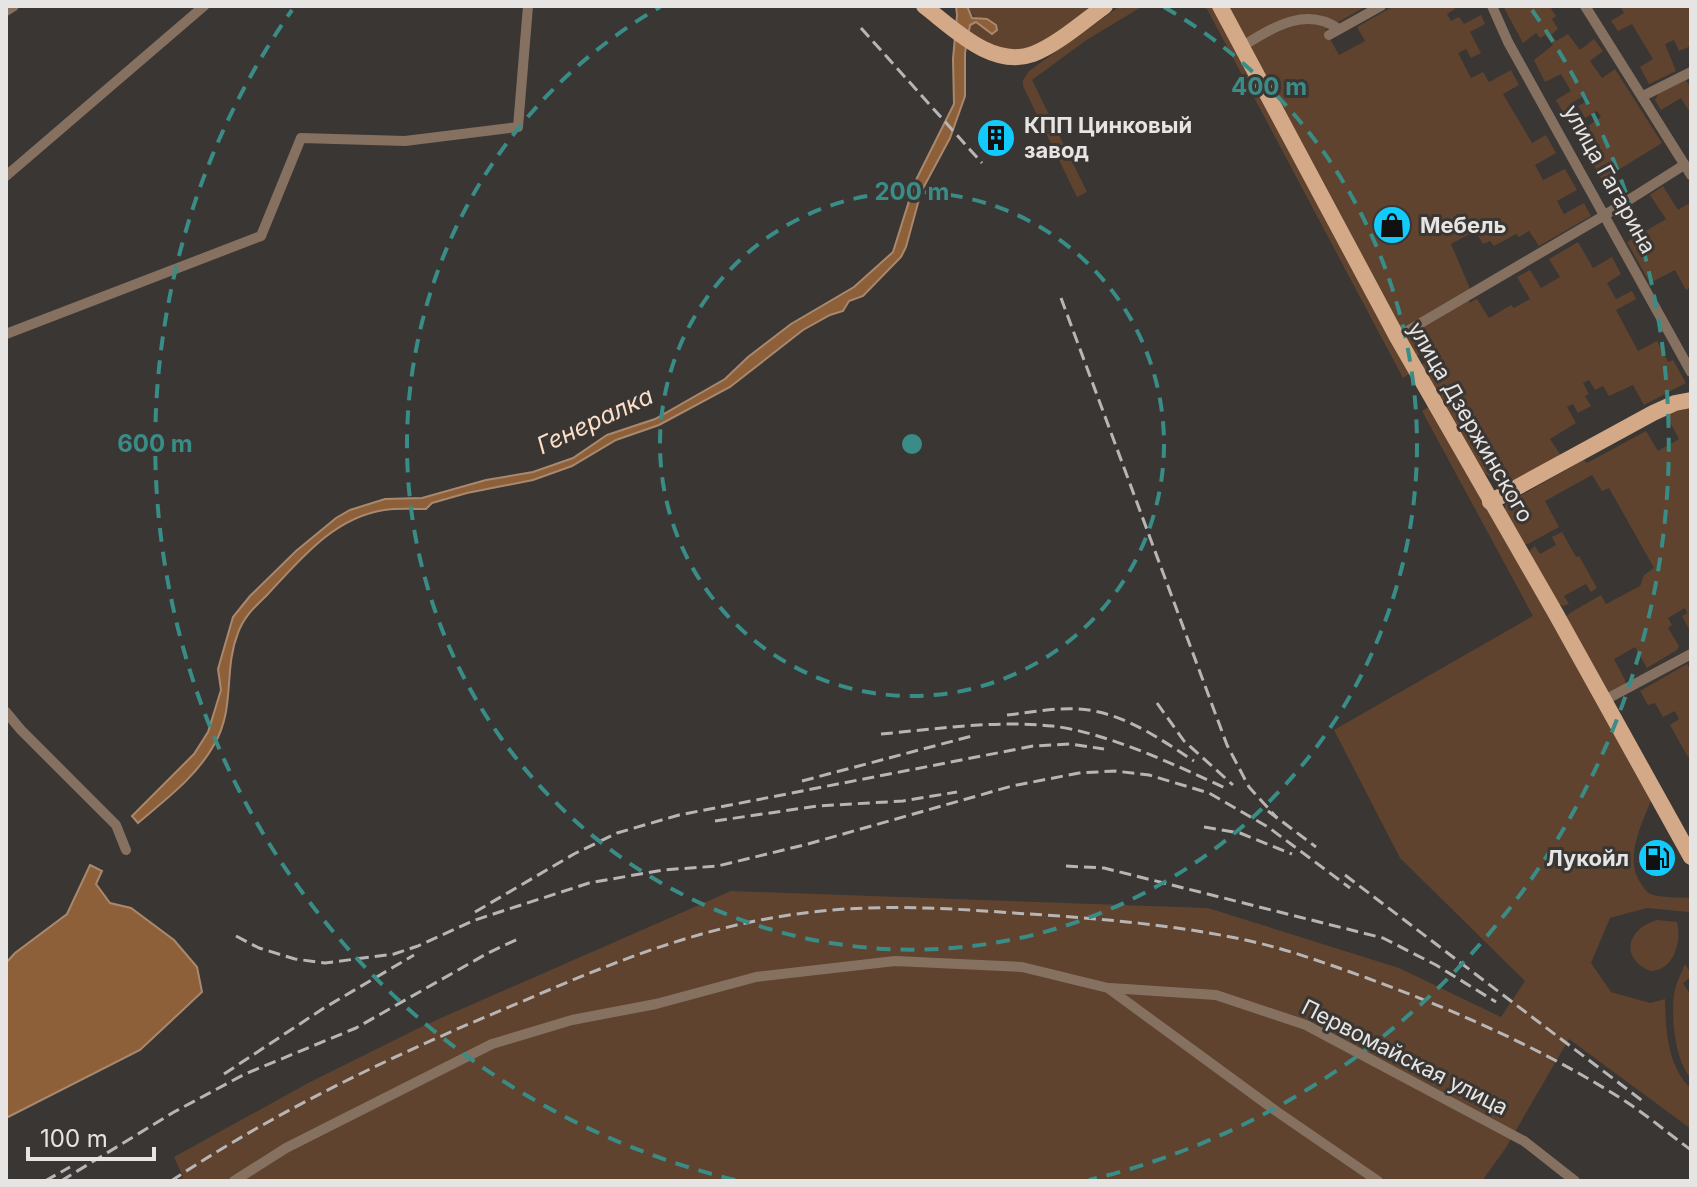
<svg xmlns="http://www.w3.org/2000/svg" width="1697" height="1187" viewBox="0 0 1697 1187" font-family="Inter,sans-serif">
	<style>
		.green { fill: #5f432e }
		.water { fill: #8e603a; stroke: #a9886d; stroke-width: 2 }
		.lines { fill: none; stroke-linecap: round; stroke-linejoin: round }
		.street { stroke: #867161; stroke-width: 10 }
		.primary { stroke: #d4a988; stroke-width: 16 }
		.rail { stroke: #b8b5b4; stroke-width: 3; stroke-dasharray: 12 6; stroke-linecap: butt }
		.ring { fill: none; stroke: #3a8c86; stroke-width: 4; stroke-dasharray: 14 10 }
		.labels { text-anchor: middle; stroke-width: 6; stroke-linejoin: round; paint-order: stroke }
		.poi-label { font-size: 22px; font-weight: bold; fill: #e7e5e4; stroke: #393634; text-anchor: start }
		.street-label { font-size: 22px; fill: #e7e5e4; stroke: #393634 }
		.water-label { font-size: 24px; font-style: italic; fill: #fcdec8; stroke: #393634 }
		.centre { fill: #3a8c86; stroke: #393634; stroke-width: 4 }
		.ring-label { font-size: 24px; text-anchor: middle; font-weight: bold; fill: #3a8c86; stroke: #393634; stroke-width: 6; stroke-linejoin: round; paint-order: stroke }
	</style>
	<rect width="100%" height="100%" fill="#393634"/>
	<g class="green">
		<path d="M967 6H1094C1066 26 1033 60 997 48 987 45 978 38 969 32L970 25 976 22 981 27Z"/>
		<path d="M1120 6H1143L1085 41 1032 80 1087 192 1077 197 1023 86V80L1029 71Z"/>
		<path d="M1201 6H1212L1219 17 1409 374 1403 378 1207 9Z"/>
		<path d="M1228 6H1366L1325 30 1339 55 1365 41 1357 27 1394 6H1453L1455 9 1447 14 1451 21 1459 17 1464 24 1481 15 1485 24 1470 32 1481 53 1471 58 1466 49 1458 53 1471 78 1483 72 1489 82 1511 70 1519 85 1503 94 1532 143 1546 135 1556 153 1535 165 1543 180 1565 169 1577 190 1557 201 1564 214 1584 203 1591 216 1539 246 1529 231 1519 237 1516 234 1494 246 1490 241 1483 244 1475 231 1451 244 1469 286V303L1477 299 1489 318 1511 305 1514 308 1530 299 1517 277 1530 270 1541 288 1560 277 1549 259 1578 242 1593 268 1612 257 1621 274 1607 283 1616 299 1632 291 1636 299 1616 310 1638 351 1657 341 1668 362 1673 360 1686 383 1644 405 1633 385 1609 396 1603 386 1595 390 1589 380 1583 383 1589 394 1585 396 1591 406 1578 413 1573 404 1567 407 1576 423 1550 439 1562 457C1530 475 1511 494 1478 469L1420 366 1425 362 1420 354 1414 357Z"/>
		<path d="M1503 6H1554L1551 9 1556 16 1552 19 1558 29 1551 35 1556 41 1568 34 1580 50 1594 39 1603 51 1590 61 1602 78 1615 69 1662 143 1602 180 1576 134 1601 117 1597 111 1585 118 1578 106 1589 100 1586 95 1573 102 1575 106 1563 112 1556 100 1571 91 1561 74 1545 82 1534 60 1553 45 1545 35 1540 38 1536 33 1523 43Z"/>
		<path d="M1620 6H1691V46L1679 51 1674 40 1665 44 1676 71 1649 84 1640 67 1653 59 1632 24 1618 31 1611 21 1624 13Z"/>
		<path d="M1686 80 1691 89V114L1681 98 1661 110 1655 100 1658 94Z"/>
		<path d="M1663 186 1678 210 1691 202V286L1686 290 1675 270 1650 283 1627 242 1666 219 1650 195Z"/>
		<path d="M1430 406 1652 798C1642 824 1624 857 1640 882 1644 888 1646 893 1653 895 1665 898 1679 897 1691 898L1689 912 1647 908 1610 918 1591 963 1611 992 1650 1003 1665 999C1666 1032 1667 1064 1691 1089V1129L1569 1039 1505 1149 1482 1181H179L183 1177 174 1157 310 1082 425 1025 731 891 1208 908 1399 968 1501 1017 1525 981 1400 858 1334 730 1533 616 1422 411Z"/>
		<path d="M1691 406V633L1682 616 1687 613 1685 608 1668 618 1672 625 1668 628 1679 646 1677 650 1647 668 1635 647 1614 659 1625 680V685L1609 693 1603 690 1564 619 1570 613 1601 595 1606 604 1640 586 1644 575 1654 568 1609 488 1602 491 1592 475 1545 501 1559 527 1528 544H1519L1503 513 1506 504 1584 460 1587 463 1646 431 1658 451 1679 439 1665 413Z"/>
		<path d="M1562 532 1576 557 1579 556 1597 588 1591 592 1586 584 1564 596 1569 604 1563 606 1552 601 1527 558 1531 549 1535 546 1540 554 1556 545 1552 537Z"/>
		<path d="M1687 664 1691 671V756L1688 757 1670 725 1679 719 1675 711 1663 717 1655 703 1648 705 1640 691Z"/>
		<path d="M1657 920 1677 922C1682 941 1674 971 1650 971 1619 957 1627 929 1657 920Z"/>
		<path d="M1685 964 1689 970 1691 969V977L1683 983 1691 995V1078C1675 1061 1671 1018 1674 995 1675 985 1681 974 1685 964Z"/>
	</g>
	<g class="water">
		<path d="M956 6H967L972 18 987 19 996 25 997 30 992 34 976 22 970 25 965 53V96L950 138 921 192 906 247 901 257 863 296 849 301 843 311 830 315 803 330 730 387 659 425 616 440 572 466 533 480 467 493 432 503 426 509C413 509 397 508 384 510 333 518 300 560 267 595 255 607 244 616 238 633 223 671 236 707 214 745 196 777 166 799 138 823L132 816 194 754 208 732 221 690 218 669 233 617 250 596 296 551 336 518 350 510 385 499 422 498 486 480 533 472 573 458 607 435 655 419 725 379 748 357 791 324 854 287 893 252 915 182 954 104 953 59 957 15Z"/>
		<path d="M90 865 102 871 96 884 110 903 131 908 174 940 197 967 202 992 140 1050 6 1118V963L15 953 67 914Z"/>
	</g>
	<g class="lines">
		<g class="street">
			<path d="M1492 6 1508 42 1691 372"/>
			<path d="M1585 6 1691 175"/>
			<path d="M6 11 14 6"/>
			<path d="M1329 35 1381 6"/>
			<path d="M1241 47C1271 29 1305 5 1339 29"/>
			<path d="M1643 96 1691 72"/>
			<path d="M6 176 204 6"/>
			<path d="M6 334 261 236 301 138 405 141 518 127 528 6"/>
			<path d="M1397 337 1605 215 1684 165"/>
			<path d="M1603 701 1691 654"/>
			<path d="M6 712 21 730 116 825 126 850"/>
			<path d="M1110 988 1216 995 1306 1025 1524 1141 1575 1181"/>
			<path d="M234 1181 286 1148 492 1044 572 1020 656 1004 756 977 895 961 1022 967 1108 988 1276 1111 1378 1181"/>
		</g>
		<g class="primary">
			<path d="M924 6C953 28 992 69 1033 54 1057 45 1084 21 1105 6"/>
			<path d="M1220 6 1397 337 1556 614 1691 857"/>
			<path d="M1490 502 1653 413 1675 403 1691 400"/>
		</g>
		<g class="rail">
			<path d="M861 28 982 163"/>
			<path d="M1061 298 1227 745 1249 787 1277 818"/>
			<path d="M1157 703 1184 741 1233 785"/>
			<path d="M1007 715C1035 712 1066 705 1094 711 1131 718 1163 741 1194 761"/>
			<path d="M881 734C937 729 996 720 1052 726 1105 732 1176 765 1225 788"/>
			<path d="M802 781 972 736"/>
			<path d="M1268 811 1316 847"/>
			<path d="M715 821 817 806 903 801 957 792"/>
			<path d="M1204 827 1240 833 1292 854"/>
			<path d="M1066 866 1104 868 1383 938 1436 965 1496 1002"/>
			<path d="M1345 875 1644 1102"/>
			<path d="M475 912 574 854 617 833 679 815 1033 746 1070 744 1104 749"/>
			<path d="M236 936 259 948 295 959 325 963 394 954 418 946 475 920 589 883 663 870 718 866 808 844 1012 786 1079 773 1115 771 1149 775 1209 793 1268 827 1350 888"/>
			<path d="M224 1074 324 1008 414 955"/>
			<path d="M45 1181 70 1167"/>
			<path d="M61 1181 174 1112 245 1074 356 1028 488 953 520 938"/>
			<path d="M171 1181C281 1108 400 1052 521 1002 604 966 687 932 777 917 859 903 931 907 1014 913 1092 918 1173 924 1250 941 1290 950 1328 964 1367 978 1457 1011 1545 1050 1625 1101 1648 1116 1669 1134 1691 1150"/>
		</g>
	</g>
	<g class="ring">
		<circle cx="912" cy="444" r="252"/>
		<path d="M1164 7A505 505 0 1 1 660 7"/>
		<path d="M735 1180A757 757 0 0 1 292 10M1532 10A757 757 0 0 1 1089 1180"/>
	</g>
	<defs>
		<g id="building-disc" transform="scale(2)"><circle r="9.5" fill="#12cafb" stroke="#393634"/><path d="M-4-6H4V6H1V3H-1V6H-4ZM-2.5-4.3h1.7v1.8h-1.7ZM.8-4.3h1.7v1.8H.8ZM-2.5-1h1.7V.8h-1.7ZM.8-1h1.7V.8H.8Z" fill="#111"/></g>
		<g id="shop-disc" transform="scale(2)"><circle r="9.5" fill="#12cafb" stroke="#393634"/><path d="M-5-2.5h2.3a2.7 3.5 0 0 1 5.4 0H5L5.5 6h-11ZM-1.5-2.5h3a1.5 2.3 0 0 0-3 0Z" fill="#111"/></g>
		<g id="fuel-disc" transform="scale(2)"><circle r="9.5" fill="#12cafb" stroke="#393634"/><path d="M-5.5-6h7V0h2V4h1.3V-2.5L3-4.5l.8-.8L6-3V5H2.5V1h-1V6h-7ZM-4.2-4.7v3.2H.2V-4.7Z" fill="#111"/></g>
	</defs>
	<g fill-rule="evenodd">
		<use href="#building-disc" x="996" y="138"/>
		<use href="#shop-disc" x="1392" y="225"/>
		<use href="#fuel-disc" x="1657" y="858"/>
	</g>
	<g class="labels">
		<g class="poi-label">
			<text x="1024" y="133">КПП Цинковый<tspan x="1024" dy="25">завод</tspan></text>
			<text x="1420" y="233">Мебель</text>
			<text x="1629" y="866" text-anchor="end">Лукойл</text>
		</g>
		<g class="street-label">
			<text transform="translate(1610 179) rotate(61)" y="8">улица Гагарина</text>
			<text transform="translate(1471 422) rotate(60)" y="8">улица Дзержинского</text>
			<text transform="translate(1405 1057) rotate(27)" y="8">Первомайская улица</text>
		</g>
		<g class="water-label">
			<text transform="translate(595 421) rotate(-25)" y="8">Генералка</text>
		</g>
	</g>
	<circle cx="912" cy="444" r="12" class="centre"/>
	<g class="ring-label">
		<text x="1269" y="95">400 m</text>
		<text x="912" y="200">200 m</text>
		<text x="155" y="452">600 m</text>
	</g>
	<rect width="1697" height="1187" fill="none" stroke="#e7e5e4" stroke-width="16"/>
	<path d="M28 1147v12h126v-12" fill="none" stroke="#e7e5e4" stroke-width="4"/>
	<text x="40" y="1147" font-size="24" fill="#e7e5e4" stroke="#393634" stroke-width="6" paint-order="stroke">100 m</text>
</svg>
